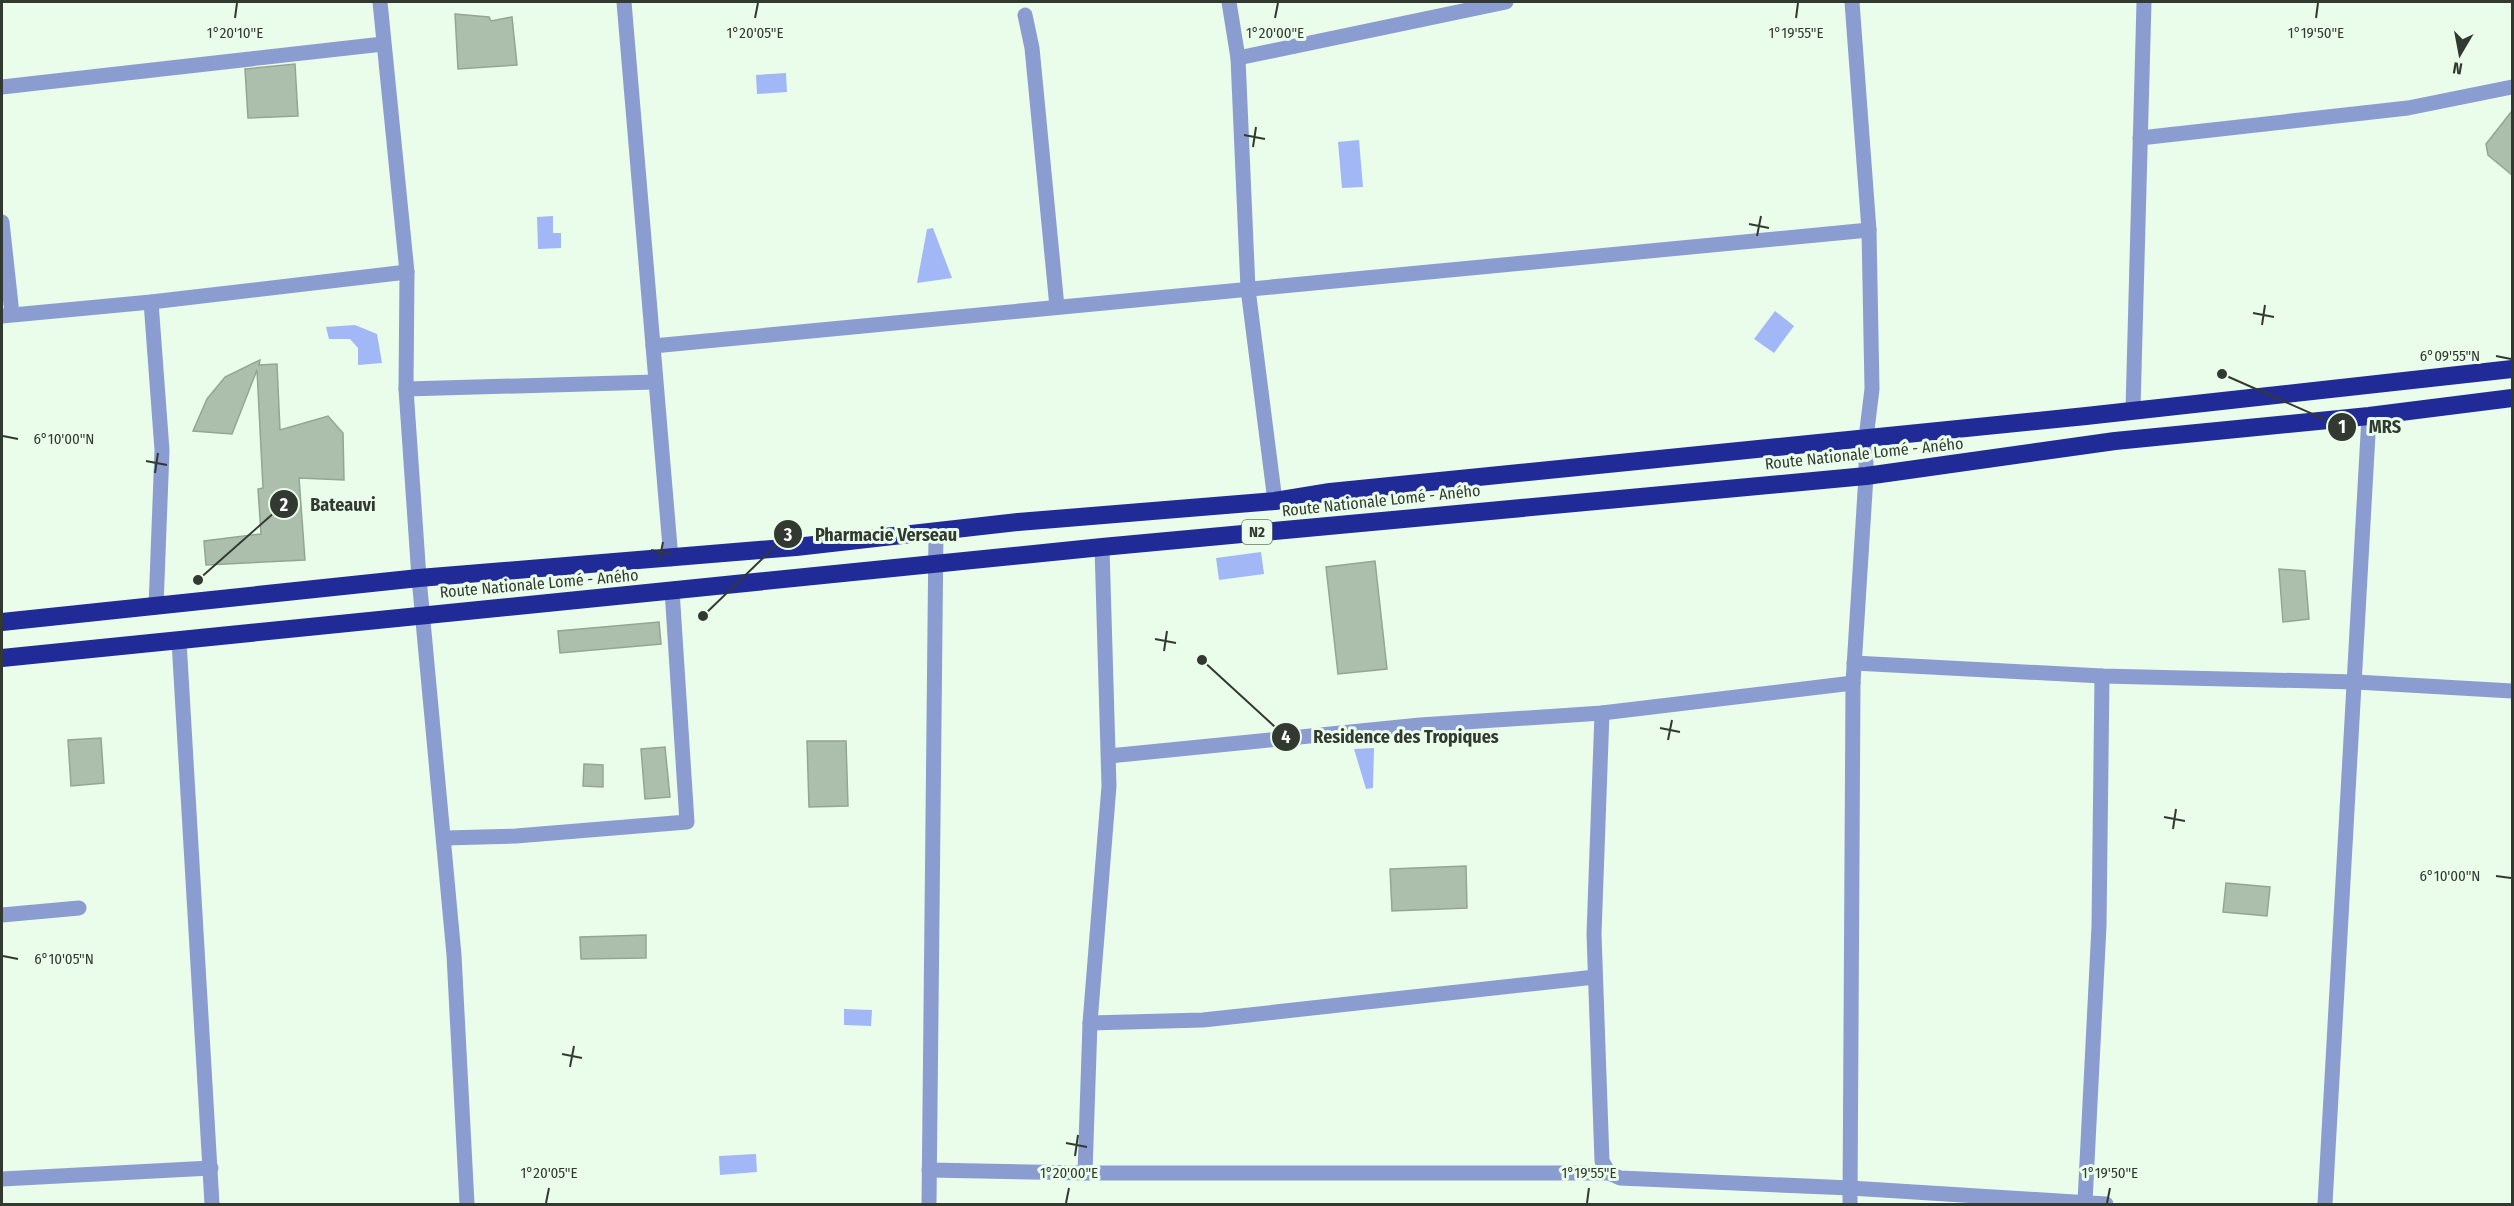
<svg xmlns="http://www.w3.org/2000/svg" width="2514" height="1206" viewBox="0 0 2514 1206" font-family="'Fira Sans Condensed',sans-serif">
	<style>
		.water { fill: #a2b7f6 }
		.building { fill: #acbeac; stroke: #94a594; stroke-width: 1.5 }
		.lines { fill: none; stroke-linecap: round; stroke-linejoin: round }
		.minor { stroke: #8b9dd0; stroke-width: 15 }
		.highway { stroke: #202b98; stroke-width: 18 }
		.ticks { fill: none; stroke: #323931; stroke-width: 2 }
		.labels { text-anchor: middle; stroke-width: 6; stroke-linejoin: round; paint-order: stroke }
		.shield { fill: #eafdea; stroke: #697468; stroke-width: 1.5 }
		.shield-label { font-size: 15px; font-weight: bold; fill: #323931 }
		.street-label { font-size: 16px; fill: #323931; stroke: #eafdea }
		.ticks-label { font-size: 15px; text-anchor: middle; fill: #323931; stroke: #eafdea; stroke-width: 6; stroke-linejoin: round; paint-order: stroke }
		.leader { fill: none; stroke: #323931; stroke-width: 2 }
		.callout-dot { fill: #323931; stroke: #eafdea; stroke-width: 2 }
		.mark-label { font-size: 18px; text-anchor: middle; font-weight: bold; fill: #fff }
		.callout-label { font-size: 18px; text-anchor: middle; font-weight: bold; fill: #323931; stroke: #eafdea; stroke-width: 6; stroke-linejoin: round; paint-order: stroke }
	</style>
	<rect width="100%" height="100%" fill="#eafdea"/>
	<g class="water">
		<path d="M786 73 787 92 757 94 756 75Z"/>
		<path d="M1359 140 1363 187 1342 188 1338 142Z"/>
		<path d="M553 216V233H561V248L538 249 537 217Z"/>
		<path d="M933 228 952 278 917 283 927 229Z"/>
		<path d="M1775 311 1794 326 1774 353 1754 339Z"/>
		<path d="M355 325 377 334 382 363 358 365V348L350 339H329L326 327Z"/>
		<path d="M1261 552 1264 574 1219 580 1216 558Z"/>
		<path d="M1374 748 1373 788 1366 789 1354 749Z"/>
		<path d="M844 1009 872 1010 871 1026 844 1025Z"/>
		<path d="M756 1154 757 1172 720 1175 719 1156Z"/>
	</g>
	<g class="building">
		<path d="M455 14 489 17 491 21 512 17 517 65 458 69Z"/>
		<path d="M295 64 298 116 248 118 245 69Z"/>
		<path d="M2512 111V175L2488 155 2486 144Z"/>
		<path d="M260 360 259 365 277 364 280 430 328 416 343 433 344 480 299 478 305 560 206 565 204 541 261 534 258 489 263 488 257 370 232 434 193 431 207 399 225 377Z"/>
		<path d="M1375 561 1387 669 1338 674 1326 567Z"/>
		<path d="M2279 569 2305 571 2309 619 2283 622Z"/>
		<path d="M659 622 661 644 560 653 558 631Z"/>
		<path d="M101 738 104 783 71 786 68 740Z"/>
		<path d="M807 741H846L848 806 809 807Z"/>
		<path d="M665 747 670 797 645 799 641 749Z"/>
		<path d="M584 764 603 765V787L583 786Z"/>
		<path d="M1466 866 1467 908 1392 911 1390 869Z"/>
		<path d="M2226 883 2270 887 2267 916 2223 912Z"/>
		<path d="M646 935V958L581 959 580 937Z"/>
	</g>
	<g class="lines">
		<g class="minor">
			<path d="M380 2 407 272 406 389 419 578 454 955 467 1204"/>
			<path d="M624 2 671 559"/>
			<path d="M1229 2 1238 58 1248 289 1275 501"/>
			<path d="M1025 15 1032 48 1057 307"/>
			<path d="M1238 58 1506 2"/>
			<path d="M2 87 383 44"/>
			<path d="M2140 138 2408 108 2512 87"/>
			<path d="M2 222 12 314"/>
			<path d="M151 302 162 450 156 607"/>
			<path d="M2 316 151 302 407 272"/>
			<path d="M653 346 1869 230"/>
			<path d="M406 389 655 382"/>
			<path d="M2133 409 2144 2"/>
			<path d="M179 641 212 1204"/>
			<path d="M1854 663 2102 676 2356 682 2512 691"/>
			<path d="M1602 713 1594 934 1602 1161 1609 1173"/>
			<path d="M1109 756 1420 725 1602 713 1853 683"/>
			<path d="M445 838 516 836 687 822 672 590"/>
			<path d="M2 915 79 908"/>
			<path d="M1090 1023 1203 1020 1595 977"/>
			<path d="M929 1170 1085 1173H1609L1620 1178 1850 1188 2106 1204"/>
			<path d="M1085 1173 1090 1023 1109 786 1102 547"/>
			<path d="M2 1179 211 1168"/>
			<path d="M2085 1202 2099 926 2102 676"/>
			<path d="M929 1204 936 531"/>
			<path d="M1850 1204 1853 683 1866 476V438L1872 389 1869 230 1852 2"/>
			<path d="M2325 1204 2369 416"/>
		</g>
		<g class="highway">
			<path d="M2 622 419 578 796 547 1018 522 1275 501 1330 492 2086 416 2512 369"/>
			<path d="M2 658 1102 547 1866 476 2115 441 2369 416 2512 398"/>
		</g>
	</g>
	<path class="ticks" d="M235 18 237 3M755 18 758 3M1275 18 1278 3M1796 18 1798 3M2316 18 2318 3M1244 135 1265 139M1253 147 1256 127M1749 224 1769 228M1757 236 1761 216M2253 313 2274 317M2262 325 2265 305M2496 356 2511 359M3 436 18 439M146 461 167 465M155 473 158 453M651 550 671 554M659 562 663 542M1155 639 1176 643M1164 651 1167 631M1660 728 1680 732M1668 740 1672 720M2164 817 2185 821M2173 829 2176 809M2496 876 2511 878M3 956 18 959M562 1054 582 1058M570 1067 574 1046M1066 1143 1087 1147M1075 1156 1078 1135M546 1203 549 1188M1066 1203 1069 1188M1587 1203 1589 1188M2107 1203 2110 1188"/>
	<g class="labels">
		<rect class="shield" x="1242" y="520" width="30" height="24" rx="4.5"/>
		<g class="shield-label">
			<text x="1257" y="537">N2</text>
		</g>
		<g class="street-label">
			<text transform="translate(1864 453) rotate(-6)" y="6">Route Nationale Lomé - Aného</text>
			<text transform="translate(1381 500) rotate(-6)" y="6">Route Nationale Lomé - Aného</text>
			<text transform="translate(539 583) rotate(-5)" y="6">Route Nationale Lomé - Aného</text>
		</g>
	</g>
	<g class="ticks-label">
		<text x="235" y="38">1°20'10"E</text>
		<text x="755" y="38">1°20'05"E</text>
		<text x="1275" y="38">1°20'00"E</text>
		<text x="1796" y="38">1°19'55"E</text>
		<text x="2316" y="38">1°19'50"E</text>
		<text x="2450" y="361">6°09'55"N</text>
		<text x="64" y="444">6°10'00"N</text>
		<text x="2450" y="881">6°10'00"N</text>
		<text x="64" y="964">6°10'05"N</text>
		<text x="549" y="1178">1°20'05"E</text>
		<text x="1069" y="1178">1°20'00"E</text>
		<text x="1589" y="1178">1°19'55"E</text>
		<text x="2110" y="1178">1°19'50"E</text>
	</g>
	<path class="leader" d="M2222 374L2342 427M198 580L284 504M703 616L788 534M1202 660L1286 737"/>
	<g class="callout-dot">
		<circle cx="2222" cy="374" r="6"/>
		<circle cx="198" cy="580" r="6"/>
		<circle cx="703" cy="616" r="6"/>
		<circle cx="1202" cy="660" r="6"/>
		<circle cx="2342" cy="427" r="15"/>
		<circle cx="284" cy="504" r="15"/>
		<circle cx="788" cy="534" r="15"/>
		<circle cx="1286" cy="737" r="15"/>
	</g>
	<g class="mark-label">
		<text x="2342" y="433">1</text>
		<text x="284" y="511">2</text>
		<text x="788" y="541">3</text>
		<text x="1286" y="743">4</text>
	</g>
	<g class="callout-label">
		<text x="2385" y="433">MRS</text>
		<text x="343" y="511">Bateauvi</text>
		<text x="886" y="541">Pharmacie Verseau</text>
		<text x="1406" y="743">Residence des Tropiques</text>
	</g>
	<rect width="2514" height="1206" fill="none" stroke="#323931" stroke-width="6"/>
	<g transform="translate(2460 54) rotate(190)" stroke="#eafdea" stroke-width="4.5" paint-order="stroke">
	<path d="M0-4.5L10 22L0 15L-10 22Z" fill="#323931"/>
	<text y="-9" font-size="16" font-weight="bold" text-anchor="middle" fill="#323931">N</text>
	</g>
</svg>
